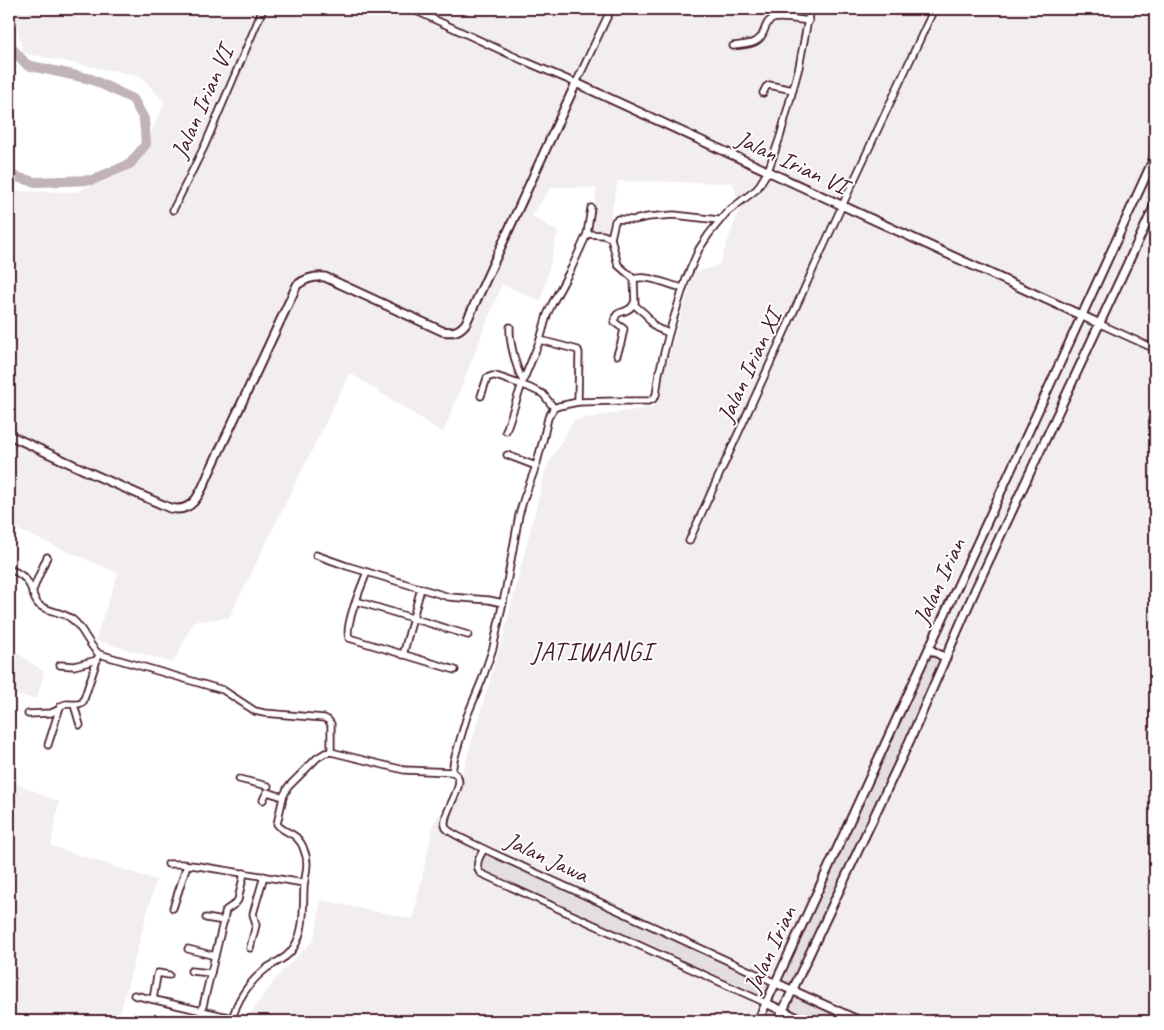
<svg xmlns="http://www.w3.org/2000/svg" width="1164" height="1030" viewBox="0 0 1164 1030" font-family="Caveat,sans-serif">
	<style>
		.built { fill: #f2eeef }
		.green { fill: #e5dee0; stroke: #987e86; fill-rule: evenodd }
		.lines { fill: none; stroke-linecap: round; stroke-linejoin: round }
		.river { stroke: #c1b3b6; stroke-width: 10 }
		.minor-casing { stroke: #4a1f2b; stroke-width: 9 }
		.tertiary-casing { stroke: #4a1f2b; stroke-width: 11 }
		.minor { stroke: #fff; stroke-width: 5.5 }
		.tertiary { stroke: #fff; stroke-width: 7 }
		.labels { text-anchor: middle; stroke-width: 4; stroke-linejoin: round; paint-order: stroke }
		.street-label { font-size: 24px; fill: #4a1f2b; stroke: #fff }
		.quarter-label { font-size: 26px; letter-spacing: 1px; fill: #4a1f2b; stroke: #fff }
	</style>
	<rect width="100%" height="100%" fill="#fff"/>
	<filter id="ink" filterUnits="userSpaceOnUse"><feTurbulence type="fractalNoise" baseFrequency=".02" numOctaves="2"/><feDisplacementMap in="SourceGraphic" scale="10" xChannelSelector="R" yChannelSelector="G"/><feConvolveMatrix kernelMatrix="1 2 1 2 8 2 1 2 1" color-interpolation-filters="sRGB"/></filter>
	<g filter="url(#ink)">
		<g class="built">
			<path d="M13 9H1155V1021H253L246 1019 281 972 314 940 321 900 413 919 434 822 456 794 505 630 546 468 574 420 653 407 694 273 719 265 740 207 733 183 618 181 606 237 593 235 596 188 551 187 532 216 558 232 541 301 502 284 443 433 350 373 229 618 194 621 173 663 95 640 118 573 9 526V191L76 192 135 164 165 103 141 76 23 53Z"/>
			<path d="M9 647 44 672 37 699 9 694Z"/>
			<path d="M9 774 11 781 59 802 51 846 156 880 118 1021H9Z"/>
		</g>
		<path class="green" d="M929 649 946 658 793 990 860 1021H804L783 1011 778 1021H758L766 1004 480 873 477 864 484 849 776 982ZM776 983 793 990 783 1011 766 1003Z"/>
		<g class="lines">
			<path class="river" d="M9 45 27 65 91 79 133 99 144 119 146 144 130 164 92 180 35 182 9 175"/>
			<g class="minor-casing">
				<g id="minor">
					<path d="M412 9 522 60 576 83 611 9"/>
					<path d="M733 46C741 45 754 45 760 38 765 33 765 21 773 19 779 16 801 20 809 21"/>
					<path d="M763 93 766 87 769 85 793 90"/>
					<path d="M173 210 205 145 263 9"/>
					<path d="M587 234 591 208"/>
					<path d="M611 238 618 265 634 279 635 305C638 309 644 312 647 316 655 329 654 327 669 333"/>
					<path d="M634 279C646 274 669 285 683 288"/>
					<path d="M1100 324 1155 349"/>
					<path d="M510 327C509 341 516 368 523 381"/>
					<path d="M540 340 578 350 579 353 578 402"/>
					<path d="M617 355 621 343 624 329 614 322C617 309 620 315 629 309 630 309 634 304 634 303"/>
					<path d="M481 396 487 378 492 376H496L528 387 543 394 554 408"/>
					<path d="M506 431 523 381 540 340 547 315 552 304 572 267 587 234 603 235 611 238 615 221 618 219 634 220 648 217 674 215 719 220"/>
					<path d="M507 455 536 466"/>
					<path d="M689 541 842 206 934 9"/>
					<path d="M316 555 347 566 449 597 489 600 503 603"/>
					<path d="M9 569C18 572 26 577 30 586 33 591 33 598 38 604 45 612 64 611 73 620 84 629 88 645 99 654L223 690 255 711 264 713 324 718 328 720 331 724V752"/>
					<path d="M367 572C362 585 344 626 349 638L455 670"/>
					<path d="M32 593 37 580 47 557"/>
					<path d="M356 601 468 635"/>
					<path d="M403 655 421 588"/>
					<path d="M60 665 74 666 97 660"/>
					<path d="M74 705 80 725"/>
					<path d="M28 714 51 713 58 710"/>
					<path d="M48 745 60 707C67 700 76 708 83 702L99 654"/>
					<path d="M239 779 268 786"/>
					<path d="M263 800 267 792 283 797"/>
					<path d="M484 849C480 856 474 865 480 873L766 1003"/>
					<path d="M168 864H181L198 866 304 883"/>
					<path d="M173 908 187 865"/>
					<path d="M206 918 224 921"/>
					<path d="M250 948 256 925 253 914 264 876"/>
					<path d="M188 949 215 956"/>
					<path d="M191 971 211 973"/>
					<path d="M776 983 484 849C477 845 450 834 446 828 438 814 473 780 452 772L454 760 467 716 482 680 493 648 506 588 519 515 524 498 536 466 543 440 548 418 554 408 559 406 578 402 617 401H648L653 399 656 395 659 373 669 333 686 279 699 249 709 234 727 212 757 189 768 171 780 137 799 67 810 9"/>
					<path d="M134 995 232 1018"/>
					<path d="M153 999 157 976 158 973 169 975"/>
					<path d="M202 1010 226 910 235 904 238 900 244 873"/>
					<path d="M232 1021C236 1000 250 981 267 968 277 961 288 958 294 947 305 930 303 907 304 887 305 874 310 863 304 850 303 846 299 840 296 837 290 832 282 831 277 824L283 797 288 787 317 758 325 753 331 752 404 770 452 772"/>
				</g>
			</g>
			<g class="tertiary-casing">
				<g id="tertiary">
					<path d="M9 435 95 475 170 508C194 514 201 491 209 473L297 285C306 278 314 276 325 277L442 331C453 333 459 332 466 323L576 83 1100 324"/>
					<path d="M929 649 946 658"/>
					<path d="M776 983 860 1021"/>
					<path d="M766 1003 804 1021"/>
					<path d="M758 1021 1155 156"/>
					<path d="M778 1021 910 740 976 588 1155 205"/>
				</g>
			</g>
			<use href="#minor" class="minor"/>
			<use href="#tertiary" class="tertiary"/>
		</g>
	</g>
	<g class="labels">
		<g class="street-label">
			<text transform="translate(202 102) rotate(-66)" y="8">Jalan Irian VI</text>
			<text transform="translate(792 162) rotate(25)" y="8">Jalan Irian VI</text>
			<text transform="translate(749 366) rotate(-65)" y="8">Jalan Irian XI</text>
			<text transform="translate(939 581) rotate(-65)" y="8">Jalan Irian</text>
			<text transform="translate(547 857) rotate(25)" y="8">Jalan Jawa</text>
			<text transform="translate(770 949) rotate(-65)" y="8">Jalan Irian</text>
		</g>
		<g class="quarter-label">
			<text x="592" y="660">JATIWANGI</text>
		</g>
	</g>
	<rect width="1164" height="1030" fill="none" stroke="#fff" stroke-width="30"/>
	<rect x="15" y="15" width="1134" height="1000" fill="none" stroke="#4a1f2b" stroke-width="2" filter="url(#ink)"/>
</svg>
